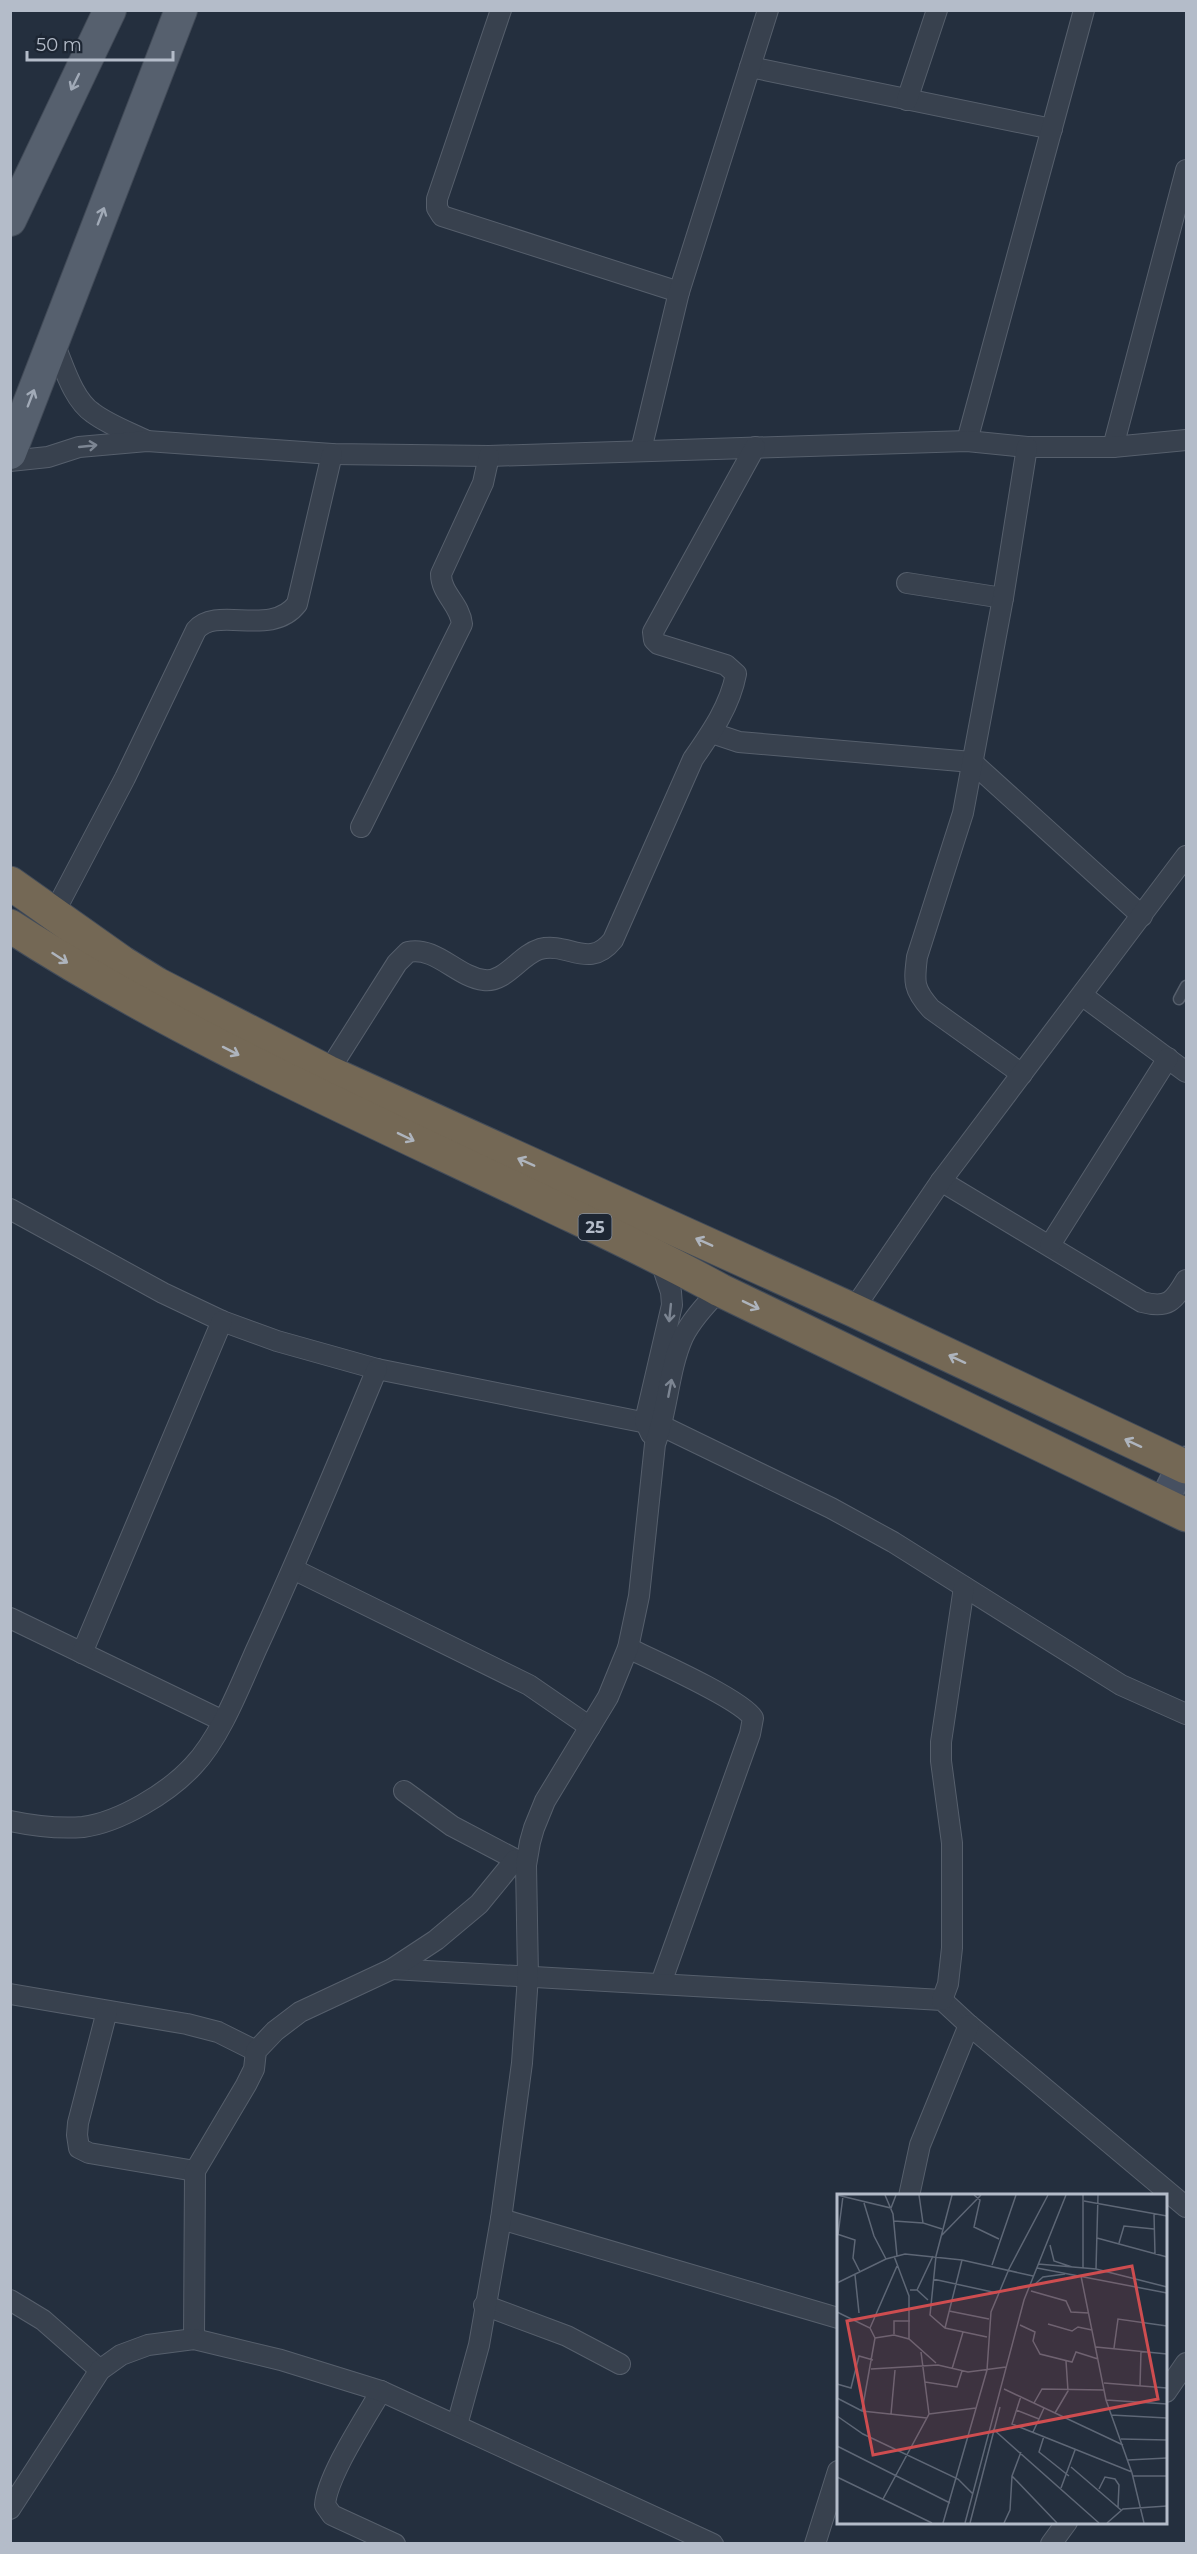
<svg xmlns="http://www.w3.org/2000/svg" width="1197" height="2554" viewBox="0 0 1197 2554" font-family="Montserrat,sans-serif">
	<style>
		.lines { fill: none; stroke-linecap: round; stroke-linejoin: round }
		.lane-casing { stroke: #565f6c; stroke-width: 13 }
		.street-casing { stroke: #565f6c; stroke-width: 22 }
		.secondary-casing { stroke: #565f6c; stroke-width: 31 }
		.primary-casing { stroke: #414a57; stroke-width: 34 }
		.highway-casing { stroke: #434c59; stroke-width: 35 }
		.lane { stroke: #38414e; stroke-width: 10 }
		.street { stroke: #38414e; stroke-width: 20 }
		.secondary { stroke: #465061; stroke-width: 28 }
		.primary { stroke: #56606e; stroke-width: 32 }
		.highway { stroke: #746855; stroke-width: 33 }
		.oneway { stroke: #a1aab7 }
		.oneway2 { stroke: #7c8592 }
		.oneway3 { stroke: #aeb4bd }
		.labels { text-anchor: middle; stroke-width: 6; stroke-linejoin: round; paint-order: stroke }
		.shield { fill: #1d2633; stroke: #878f9c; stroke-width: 1.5 }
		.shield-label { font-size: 16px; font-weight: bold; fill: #b4bcc9 }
		.inset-road { fill: none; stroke: #5e6776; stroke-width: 1.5 }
		.view { fill: #ce4d50; fill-opacity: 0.15; stroke: #ce4d50; stroke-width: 3 }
		.inset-edge { fill: none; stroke: #b4bcc9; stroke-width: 3 }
	</style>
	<rect width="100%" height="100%" fill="#242f3e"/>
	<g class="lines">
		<g class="lane-casing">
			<path id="lane" d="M1179 999 1186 986"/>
		</g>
		<g class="street-casing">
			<g id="street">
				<path d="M501 10 437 199V208L442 216 679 292"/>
				<path d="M750 67 1052 129"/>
				<path d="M907 100 937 10"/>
				<path d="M53 341C63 363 72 399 93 413 109 425 129 432 147 441"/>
				<path d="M967 441 1084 10"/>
				<path d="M1113 447 1186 170"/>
				<path d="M641 450 679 292 768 10"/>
				<path d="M10 461 48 457 79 447 147 441 332 454 489 456 967 441 1027 447H1113L1186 440"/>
				<path d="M907 583 1003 598"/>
				<path d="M712 733 739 742 972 762 1142 916"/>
				<path d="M361 827 462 624C460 604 441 594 441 574L483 483 489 456"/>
				<path d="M54 913 125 778 196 630C217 605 271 638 297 604L332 454"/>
				<path d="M1083 996 1186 1072"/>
				<path d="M328 1072 397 963 408 952C436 946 457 977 484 980 505 983 520 955 540 949 569 942 589 970 613 940L693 759C711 733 730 706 736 674L726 665 658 644 654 640 653 632 755 447"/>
				<path d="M1022 1074 931 1009C913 989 914 982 917 957L963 813 1003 598 1027 447"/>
				<path d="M941 1181 1142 1302C1168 1309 1174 1301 1186 1280"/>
				<path d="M10 1209 163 1293 222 1321 277 1341 377 1369 662 1426 831 1508 893 1542 1121 1685 1186 1714"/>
				<path d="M1050 1245 1168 1058"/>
				<path d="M853 1310 941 1181 1186 856"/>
				<path d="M651 1434 645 1421 672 1305 671 1292 659 1256"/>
				<path d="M293 1569 529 1685 590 1727"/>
				<path d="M10 1618 223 1721"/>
				<path d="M628 1648C653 1660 741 1699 753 1718L750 1734 661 1983"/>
				<path d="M82 1653 222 1321"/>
				<path d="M404 1791 452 1826 526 1865"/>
				<path d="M10 1821C34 1826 59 1829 83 1827 120 1822 168 1793 193 1766 220 1738 240 1686 256 1650 299 1557 338 1463 377 1369"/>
				<path d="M392 1969 942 2000 969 2025 1186 2207"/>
				<path d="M10 1994 187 2024 218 2032 256 2051"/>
				<path d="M942 2000 948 1984 952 1948V1843L941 1761V1742L964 1587"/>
				<path d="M107 2011 78 2123 77 2135 79 2148 89 2153 195 2171"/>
				<path d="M909 2196 920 2145 969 2025"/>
				<path d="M501 2219 838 2318"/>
				<path d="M10 2300 43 2320 100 2370"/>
				<path d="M484 2305 567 2336 620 2364"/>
				<path d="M194 2339 195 2171 246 2085 254 2069 256 2051 275 2031 300 2012 392 1969 436 1940 479 1904 515 1860"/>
				<path d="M381 2391C365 2419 327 2476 325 2505L332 2515 395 2544"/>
				<path d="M1166 2392 1186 2363"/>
				<path d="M457 2425 479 2345 501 2219 522 2063 528 1976 526 1865 530 1842 534 1828 545 1801 608 1697 628 1648 639 1596 655 1444C668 1410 668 1371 683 1337 692 1319 706 1304 720 1290"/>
				<path d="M10 2509 100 2370 121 2355 148 2345 194 2339 281 2360 381 2391 713 2544"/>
				<path d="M815 2544 838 2471"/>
				<path d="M1051 2544 1067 2522"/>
			</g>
		</g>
		<g class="secondary-casing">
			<path id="secondary" d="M1163 1503 1182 1465 1186 1461"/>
		</g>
		<g class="primary-casing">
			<g id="primary">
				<path d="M10 220 110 10"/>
				<path d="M10 453 181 10"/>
			</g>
		</g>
		<g class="highway-casing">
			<g id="highway">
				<path d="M10 883 123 963 157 984 328 1072 853 1310 1186 1467"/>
				<path d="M10 926C174 1032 353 1111 529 1195 593 1226 657 1255 720 1290L1186 1515"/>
			</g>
		</g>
		<use href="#lane" class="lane"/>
		<use href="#street" class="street"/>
		<use href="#secondary" class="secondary"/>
		<use href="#primary" class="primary"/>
		<use href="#highway" class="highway"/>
	</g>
	<defs><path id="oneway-shaft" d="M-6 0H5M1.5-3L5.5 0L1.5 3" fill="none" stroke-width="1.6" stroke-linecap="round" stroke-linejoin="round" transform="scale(1.5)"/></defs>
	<g class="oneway">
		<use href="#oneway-shaft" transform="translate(75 82) rotate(116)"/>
		<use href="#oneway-shaft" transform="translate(101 216) rotate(-69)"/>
		<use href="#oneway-shaft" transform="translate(31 398) rotate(-69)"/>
	</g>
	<g class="oneway2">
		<use href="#oneway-shaft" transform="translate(88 446) rotate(-6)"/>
		<use href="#oneway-shaft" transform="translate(670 1313) rotate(96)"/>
		<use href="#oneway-shaft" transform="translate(670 1388) rotate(-79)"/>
	</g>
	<g class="oneway3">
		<use href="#oneway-shaft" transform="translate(60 958) rotate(33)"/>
		<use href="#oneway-shaft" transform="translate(231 1051) rotate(27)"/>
		<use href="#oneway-shaft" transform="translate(406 1137) rotate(26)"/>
		<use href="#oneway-shaft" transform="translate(526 1162) rotate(-156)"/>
		<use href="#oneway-shaft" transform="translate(704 1242) rotate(-156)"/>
		<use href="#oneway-shaft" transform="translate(751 1305) rotate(26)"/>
		<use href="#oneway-shaft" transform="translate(957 1359) rotate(-155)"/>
		<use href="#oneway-shaft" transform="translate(1133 1443) rotate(-155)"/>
	</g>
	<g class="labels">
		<rect class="shield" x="578.5" y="1214" width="33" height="26" rx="4.5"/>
		<g class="shield-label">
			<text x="595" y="1233">25</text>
		</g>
	</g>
	<g transform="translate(837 2194)">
		<rect width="330" height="330" fill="#242f3e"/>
		<path class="inset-road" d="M0 1 54 14 59 1M48 1 56 20 60 62M82 1 86 29 105 35M115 1 99 62 93 121 108 134 150 143M137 1 143 6 137 33 162 45M247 7 330 22M27 9 37 42 49 65M317 20 318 60M57 27 86 29M0 40 18 46 16 64 23 78M1 41 6 2M105 41 144 1M260 44 330 63M282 49 287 32 317 35M213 51 217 67 235 73M57 62 72 102V145M201 70 259 75 330 93M155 71 179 1M200 74 330 99M246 74V1M259 75 261 1M18 81 22 119M244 82 269 206 295 279 307 329M96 85 160 99M0 89 49 65 68 60 125 66 196 82M197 91 206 83 228 80M73 96H80L91 106M80 96 96 62M194 97 229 107 234 118 252 119M112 117 152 125M0 118 33 134 38 144 25 217M211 130 235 137 241 133 255 136M183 131 198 138 196 147 203 160 235 168 239 158 261 165M33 134 60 72M108 134 125 66M57 140V127H73M38 144 57 141 72 145 99 169M259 153 330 160M277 154 281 125 330 132M34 175 101 171 131 178 169 173M115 175 126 138M88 188 120 193 125 177M267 189 330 194M0 190 14 194 22 162 36 166M303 192 304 157M167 195 286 251M184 202 175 230 295 278M0 204 25 217 90 224M269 206 330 210M197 209 205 195 267 196M179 216 202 225M218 219 231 197 229 167M54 220 58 176M92 220 139 214M274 221 330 224M0 222 26 240 121 285 136 300M156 235 262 329M196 238 207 214M207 242 202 258 232 282M284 245 330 246M0 252 113 309M184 258 175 282 220 329M291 266 330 264M234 273 284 316M296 282H330M0 283 95 329M224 294 238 256M262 295 268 283 278 285 282 291 281 313M46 305 92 220 84 158M106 329 150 176 154 118 172 75 211 1M128 329 187 106 229 1M133 329 163 213M167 329 173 316 175 282M270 329 286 315 330 312"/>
		<path class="view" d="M295 72 321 205 36 261 10 127Z"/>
		<rect width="330" height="330" class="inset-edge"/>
	</g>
	<rect width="1197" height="2554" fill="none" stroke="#b4bcc9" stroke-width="24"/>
	<path d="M27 51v9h146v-9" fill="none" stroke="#b4bcc9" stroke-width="3"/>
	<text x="36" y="51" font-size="18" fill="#b4bcc9" stroke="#1d2633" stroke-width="4.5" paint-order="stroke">50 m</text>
</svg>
